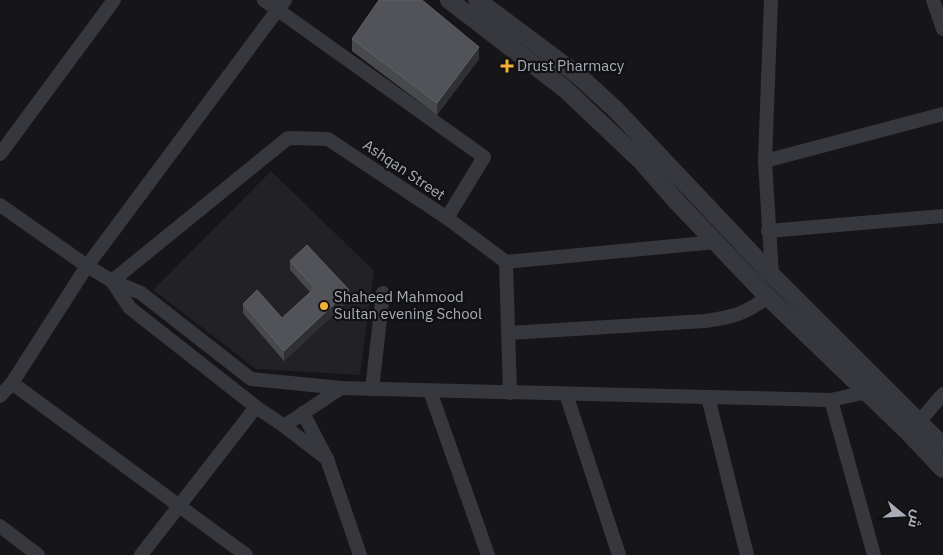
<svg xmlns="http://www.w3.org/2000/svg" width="943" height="555" viewBox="0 0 943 555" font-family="'IBM Plex Sans',Cairo,sans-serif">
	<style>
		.built { fill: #222225 }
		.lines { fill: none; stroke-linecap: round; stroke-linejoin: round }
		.minor { stroke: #37383d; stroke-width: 14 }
		.tertiary { stroke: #37383d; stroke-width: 18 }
		.wall { fill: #47494d }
		.shaded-wall { fill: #2f3033 }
		.building { fill: #525359; stroke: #5f6168 }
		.poi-dot { fill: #f2b134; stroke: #111113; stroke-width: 2 }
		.labels { text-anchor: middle; stroke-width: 4.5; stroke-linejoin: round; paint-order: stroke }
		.poi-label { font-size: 15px; fill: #a8adb8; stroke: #111113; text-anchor: start }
		.street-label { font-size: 15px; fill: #a8adb8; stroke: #111113 }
	</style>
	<rect width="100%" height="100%" fill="#161618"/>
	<path class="built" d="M271 171 374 271 360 375 256 369 153 290Z"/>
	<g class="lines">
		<g class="minor">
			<path d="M264 0 484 157 447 218"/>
			<path d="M771 0 765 161 772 275"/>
			<path d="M933 0 943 29"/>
			<path d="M0 154 114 0"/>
			<path d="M765 161 943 114"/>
			<path d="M0 205 87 266 112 281 141 293 251 379 341 388 708 397 831 400 867 392"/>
			<path d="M768 231 943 216"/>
			<path d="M506 262 510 393"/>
			<path d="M112 281 288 138 328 139 447 218 506 262 716 242"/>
			<path d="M112 281 130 308 256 407 284 426 327 459"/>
			<path d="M509 333 705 321C733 317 745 314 768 297"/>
			<path d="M12 383 246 555"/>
			<path d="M372 389 383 293"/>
			<path d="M430 391 488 555"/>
			<path d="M566 394 619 555"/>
			<path d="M0 396 12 383 87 266 285 0"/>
			<path d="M708 397 747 555"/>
			<path d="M831 400 874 555"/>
			<path d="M303 413 327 459 360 555"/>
			<path d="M919 422 943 394"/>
			<path d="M284 426 341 388"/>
			<path d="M0 526 38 555"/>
			<path d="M141 555 256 407"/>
		</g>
		<g class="tertiary">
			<path d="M449 0 565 89 642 162 677 202 768 297 909 433 943 469"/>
			<path d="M477 0 579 76 615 109 772 275 943 446"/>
		</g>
	</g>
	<g class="wall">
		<path d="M352 39 479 59 437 115 352 51Z"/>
		<path d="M290 261 349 300 284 361 243 313V304L282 318 310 292 290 270Z"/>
	</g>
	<g class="shaded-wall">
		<path d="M479 47V59L437 115V103Z"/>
		<path d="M349 290V300L284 361V351Z"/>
	</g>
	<g class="building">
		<path d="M379 0H422L479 47 437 103 352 39Z"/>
		<path d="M307 245 349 290 284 351 243 304 257 290 282 318 315 288 290 261Z"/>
	</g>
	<g class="poi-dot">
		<path d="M504.5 58.5h5v5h5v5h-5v5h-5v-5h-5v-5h5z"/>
		<circle cx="324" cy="306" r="5"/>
	</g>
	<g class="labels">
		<g class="poi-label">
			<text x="517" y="71">Drust Pharmacy</text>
			<text x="334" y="302">Shaheed Mahmood<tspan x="334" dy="17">Sultan evening School</tspan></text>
		</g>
		<g class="street-label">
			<text transform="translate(404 170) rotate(34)" y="5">Ashqan Street</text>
		</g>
	</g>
	<g transform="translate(903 515) rotate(108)" stroke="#111113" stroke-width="4" paint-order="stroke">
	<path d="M0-4L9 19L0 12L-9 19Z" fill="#a8adb8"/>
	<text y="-8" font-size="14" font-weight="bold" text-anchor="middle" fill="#a8adb8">ش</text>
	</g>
</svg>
